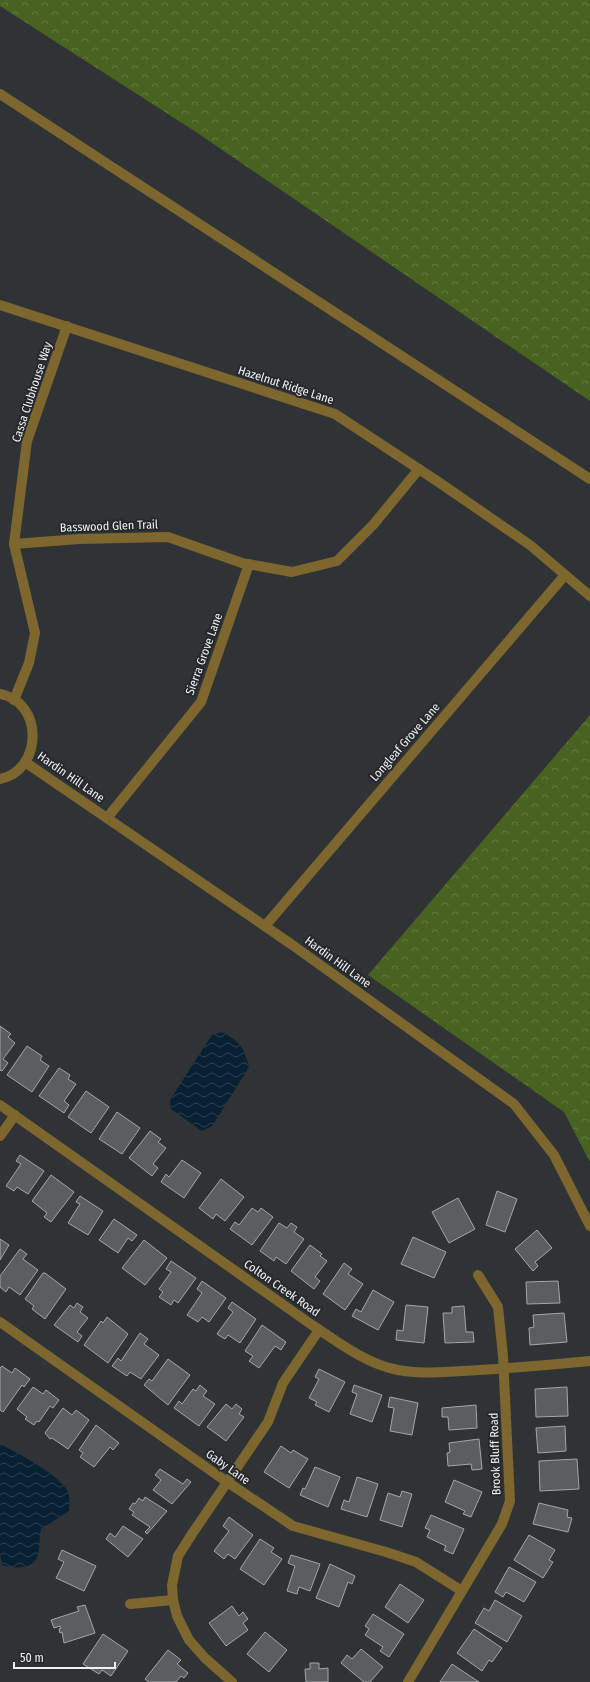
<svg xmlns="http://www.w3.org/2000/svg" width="590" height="1682" viewBox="0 0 590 1682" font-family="'Fira Sans Condensed',sans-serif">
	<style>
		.forest { fill: url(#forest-crowns) }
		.water { fill: url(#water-waves) }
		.building { fill: #5a5e61; stroke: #a2a7aa }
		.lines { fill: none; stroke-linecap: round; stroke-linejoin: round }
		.minor { stroke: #7d672f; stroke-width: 10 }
		.labels { text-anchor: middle; stroke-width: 4; stroke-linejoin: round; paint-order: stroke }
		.street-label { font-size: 12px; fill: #f0f2f4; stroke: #25292c }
	</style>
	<defs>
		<pattern id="forest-crowns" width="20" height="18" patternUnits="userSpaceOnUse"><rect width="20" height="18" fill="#486320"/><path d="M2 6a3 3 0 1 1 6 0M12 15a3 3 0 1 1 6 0" fill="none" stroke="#637a41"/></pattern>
		<pattern id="water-waves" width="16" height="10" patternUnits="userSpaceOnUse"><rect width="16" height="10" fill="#072032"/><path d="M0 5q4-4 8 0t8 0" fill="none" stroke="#2b4150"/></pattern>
	</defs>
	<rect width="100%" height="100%" fill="#2f3336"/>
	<g class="forest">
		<path d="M0 0H590V401L196 132 0 6Z"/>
		<path d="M590 715V1162L564 1112 368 975Z"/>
	</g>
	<g class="water">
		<path d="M222 1032C240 1042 244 1047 249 1067L212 1126 202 1131 171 1109 170 1100 212 1035Z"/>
		<path d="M0 1444C16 1452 66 1478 69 1495 70 1500 69 1506 69 1511L41 1529C39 1537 40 1549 38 1555 32 1571 15 1568 2 1565L0 1554Z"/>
	</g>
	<g class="building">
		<path d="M0 1026 11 1034 8 1037 15 1043 3 1059 8 1063 2 1071 0 1070Z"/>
		<path d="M27 1046 42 1056 40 1060 49 1066 32 1092 7 1075Z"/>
		<path d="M59 1068 70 1075 68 1079 76 1084 64 1101 69 1105 64 1113 39 1096Z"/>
		<path d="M86 1091 109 1107 91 1133 68 1117Z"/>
		<path d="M117 1112 140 1128 122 1154 99 1139Z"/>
		<path d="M150 1131 161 1139 158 1142 166 1148 153 1164 158 1168 152 1176 129 1158Z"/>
		<path d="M20 1155 44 1171 28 1194 17 1187 14 1191 6 1186 21 1164 16 1161Z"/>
		<path d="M182 1160 201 1173 184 1198 161 1182 166 1174 169 1177Z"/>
		<path d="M51 1175 74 1192 51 1222 44 1217 47 1213 32 1201Z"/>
		<path d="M221 1179 244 1197 225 1221 216 1214 213 1219 199 1208Z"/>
		<path d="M497 1191 517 1199 505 1232 486 1225Z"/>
		<path d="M80 1196 103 1211 88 1235 68 1223 80 1204 76 1202Z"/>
		<path d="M458 1198 475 1229 449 1243 432 1212Z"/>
		<path d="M252 1208 258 1212 261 1208 273 1217 252 1245 230 1229 235 1222 239 1225Z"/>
		<path d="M114 1219 137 1235 132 1241 128 1238 118 1253 99 1240Z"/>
		<path d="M279 1223 287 1228 291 1223 297 1227 294 1232 304 1239 286 1264 276 1257 274 1261 260 1251Z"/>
		<path d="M537 1230 552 1248 535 1262 538 1266 533 1271 515 1249Z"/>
		<path d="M413 1237 446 1252 434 1278 401 1264Z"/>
		<path d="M0 1239 9 1245 0 1260Z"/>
		<path d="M144 1240 167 1258 145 1285 122 1268Z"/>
		<path d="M310 1245 322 1254 320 1256 327 1261 315 1277 320 1281 314 1289 291 1271Z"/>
		<path d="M20 1249 27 1254 23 1259 38 1270 20 1295 9 1287 6 1292 0 1287V1276Z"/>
		<path d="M171 1261 196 1278 178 1303 174 1300 171 1305 159 1297 163 1292 159 1289 171 1272 166 1269Z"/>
		<path d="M344 1263 352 1269 348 1274 363 1284 345 1310 323 1294Z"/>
		<path d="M43 1273H45L66 1289 45 1319 32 1309 34 1306 25 1299Z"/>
		<path d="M202 1281 226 1298 209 1322 202 1317 198 1322 187 1315 202 1293 197 1289Z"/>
		<path d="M558 1281 560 1303 527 1304 526 1282Z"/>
		<path d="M373 1290 394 1302 378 1330 352 1316 356 1309 361 1312Z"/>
		<path d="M232 1302 256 1319 240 1343 228 1335 225 1339 217 1334 233 1312 228 1308Z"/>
		<path d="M77 1303 83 1307 80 1312 88 1318 77 1332 82 1336 78 1342 54 1325 70 1305 74 1308Z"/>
		<path d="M406 1305 428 1307 424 1343 396 1340 397 1330 403 1331Z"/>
		<path d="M464 1306 466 1332H473L474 1342 445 1343 443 1313H452V1307Z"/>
		<path d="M564 1313 567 1342 530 1345 529 1328 534 1327 533 1315Z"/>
		<path d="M107 1317 128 1334 108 1363 84 1345 101 1321 103 1323Z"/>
		<path d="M262 1325 286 1342 281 1350 275 1346 259 1368 249 1361 253 1356 245 1351Z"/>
		<path d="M140 1333 148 1339 144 1344 159 1355 141 1379 130 1372 127 1376 112 1366 118 1358 121 1361Z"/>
		<path d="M168 1359 190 1375 168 1405 144 1385 149 1379 152 1381Z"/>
		<path d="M2 1366 12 1373 15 1368 30 1379 24 1387 22 1385 3 1412 0 1410V1368Z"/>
		<path d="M319 1369 345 1382 329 1412 315 1405 317 1402 309 1398 319 1379 315 1377Z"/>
		<path d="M200 1385 207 1391 203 1396 215 1404 199 1426 174 1408 179 1401 182 1404 193 1389 196 1391Z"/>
		<path d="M354 1385 382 1395 372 1422 350 1414 357 1394 352 1392Z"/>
		<path d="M33 1387 43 1394 46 1390 59 1400 53 1408 50 1406 39 1422 37 1421 34 1425 25 1419 27 1417 17 1409Z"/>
		<path d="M567 1387 568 1416 536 1417 535 1389Z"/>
		<path d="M390 1397 418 1403 412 1435 390 1431 394 1408 388 1407Z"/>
		<path d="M226 1404 232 1409 236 1404 242 1409 239 1414 244 1417 226 1441 207 1427Z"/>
		<path d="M476 1405 477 1428 449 1430 448 1417H442V1408Z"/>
		<path d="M63 1408 72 1415 76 1410 89 1420 68 1449 52 1438 50 1439 45 1433Z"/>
		<path d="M96 1425 119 1443 113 1450 110 1447 94 1467 80 1457 83 1453 79 1450Z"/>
		<path d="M565 1426 566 1451 538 1453 536 1428Z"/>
		<path d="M479 1439 482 1469 472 1470 471 1464 448 1466 447 1453 450 1452 449 1443Z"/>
		<path d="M281 1446 291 1453 293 1450 308 1459 289 1488 264 1472Z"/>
		<path d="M577 1459 579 1489 540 1491 539 1461Z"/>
		<path d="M315 1467 340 1477 328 1507 300 1495 303 1488 305 1489Z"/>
		<path d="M160 1469 183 1484 187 1479 191 1482 172 1504 153 1490 161 1480 155 1475Z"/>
		<path d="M357 1477 378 1484 367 1517 341 1509 344 1500 349 1502Z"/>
		<path d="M454 1480 482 1492 471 1517 463 1514 465 1511 445 1502Z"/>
		<path d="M402 1491 412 1494 402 1527 380 1520 388 1493 400 1497Z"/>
		<path d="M145 1497 167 1511 147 1534 145 1532 150 1527 132 1515 134 1512 129 1509 133 1503 135 1504 139 1498 143 1501Z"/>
		<path d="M539 1503 568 1510 567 1517 572 1518 568 1532 533 1524Z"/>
		<path d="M431 1515 464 1529 453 1554 444 1550 446 1546 427 1537 430 1530 425 1528Z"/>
		<path d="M229 1517 253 1535 235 1559 228 1554 224 1559 214 1551 229 1531 223 1526Z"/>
		<path d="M123 1526 143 1539 128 1557 106 1539 110 1533 115 1537Z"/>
		<path d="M529 1535 555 1550 549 1560 553 1562 543 1578 514 1560Z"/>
		<path d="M260 1539 274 1548 271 1552 282 1559 264 1585 240 1569Z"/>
		<path d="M62 1550 96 1566 84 1591 56 1578 64 1562 58 1559Z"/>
		<path d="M291 1555 320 1564 310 1591 299 1587 297 1594 287 1591 295 1566 288 1563Z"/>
		<path d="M330 1564 355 1576 352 1584 348 1582 339 1607 316 1598Z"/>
		<path d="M509 1567 536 1582 524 1602 506 1592 503 1597 495 1592Z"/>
		<path d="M400 1584 424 1600 408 1623 385 1607Z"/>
		<path d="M495 1600 522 1616 507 1642 475 1623 484 1608 489 1611Z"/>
		<path d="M85 1605 95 1633 64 1643 62 1632 60 1633 59 1629 61 1628 60 1626 54 1628 51 1620 79 1611 77 1607Z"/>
		<path d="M232 1606 239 1616 243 1612 248 1619 243 1623 248 1630 226 1646 209 1623Z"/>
		<path d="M373 1614 404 1634 389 1657 380 1651 383 1647 365 1635 369 1629 365 1626Z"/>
		<path d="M474 1629 502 1648 492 1662 489 1660 482 1671 457 1653Z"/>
		<path d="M265 1632 287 1650 269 1672 247 1654Z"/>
		<path d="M103 1634 128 1651 111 1676 102 1670 99 1674 83 1664Z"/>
		<path d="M361 1649 383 1667 370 1682H364L341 1663 347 1655 352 1659Z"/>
		<path d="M168 1650 181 1660 177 1664 188 1673 184 1678 181 1676 176 1682H149L145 1679Z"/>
		<path d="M310 1663H319V1669L328 1668V1682H306L305 1669H310Z"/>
		<path d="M452 1664 479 1682H440Z"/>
	</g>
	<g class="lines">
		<g class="minor">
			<path d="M0 94 590 479"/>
			<path d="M0 305 335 414 437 481 530 545 590 596"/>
			<path d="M14 544 79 539 168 537 242 563 292 572 337 561 373 525 419 469"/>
			<path d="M0 694C44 702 43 770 0 779"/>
			<path d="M14 700 29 663 35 633 14 544 27 441 67 326"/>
			<path d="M25 762 291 944 514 1104 554 1155 590 1226"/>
			<path d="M107 818 201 702 249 564"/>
			<path d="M265 926 565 575"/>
			<path d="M0 1105 312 1325C338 1342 366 1364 398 1370 419 1374 441 1372 462 1371 505 1369 547 1365 590 1361"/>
			<path d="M0 1136 15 1115"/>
			<path d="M0 1322 217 1475 293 1526 386 1552 416 1562 462 1591"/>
			<path d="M130 1604 173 1600"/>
			<path d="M232 1682 205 1658 189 1640 177 1616 173 1600 172 1585 178 1556 192 1534 268 1422 283 1383 319 1330"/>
			<path d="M408 1682 502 1524 510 1501 503 1356 498 1307 478 1275"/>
		</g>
	</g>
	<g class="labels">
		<g class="street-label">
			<text transform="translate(286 385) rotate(18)" y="4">Hazelnut Ridge Lane</text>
			<text transform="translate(32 392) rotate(-72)" y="4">Cassa Clubhouse Way</text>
			<text transform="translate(109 526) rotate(-2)" y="4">Basswood Glen Trail</text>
			<text transform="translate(204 654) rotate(-70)" y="4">Sierra Grove Lane</text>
			<text transform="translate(405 742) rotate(-49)" y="4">Longleaf Grove Lane</text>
			<text transform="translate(71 777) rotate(35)" y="4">Hardin Hill Lane</text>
			<text transform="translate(338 962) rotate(36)" y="4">Hardin Hill Lane</text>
			<text transform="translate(282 1288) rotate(35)" y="4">Colton Creek Road</text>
			<text transform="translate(495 1454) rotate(-92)" y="4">Brook Bluff Road</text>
			<text transform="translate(228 1467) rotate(35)" y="4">Gaby Lane</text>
		</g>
	</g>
	<path d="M14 1662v6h101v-6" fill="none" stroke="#f0f2f4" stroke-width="2"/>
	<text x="20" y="1662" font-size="12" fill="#f0f2f4" stroke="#25292c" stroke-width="3" paint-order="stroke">50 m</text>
</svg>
